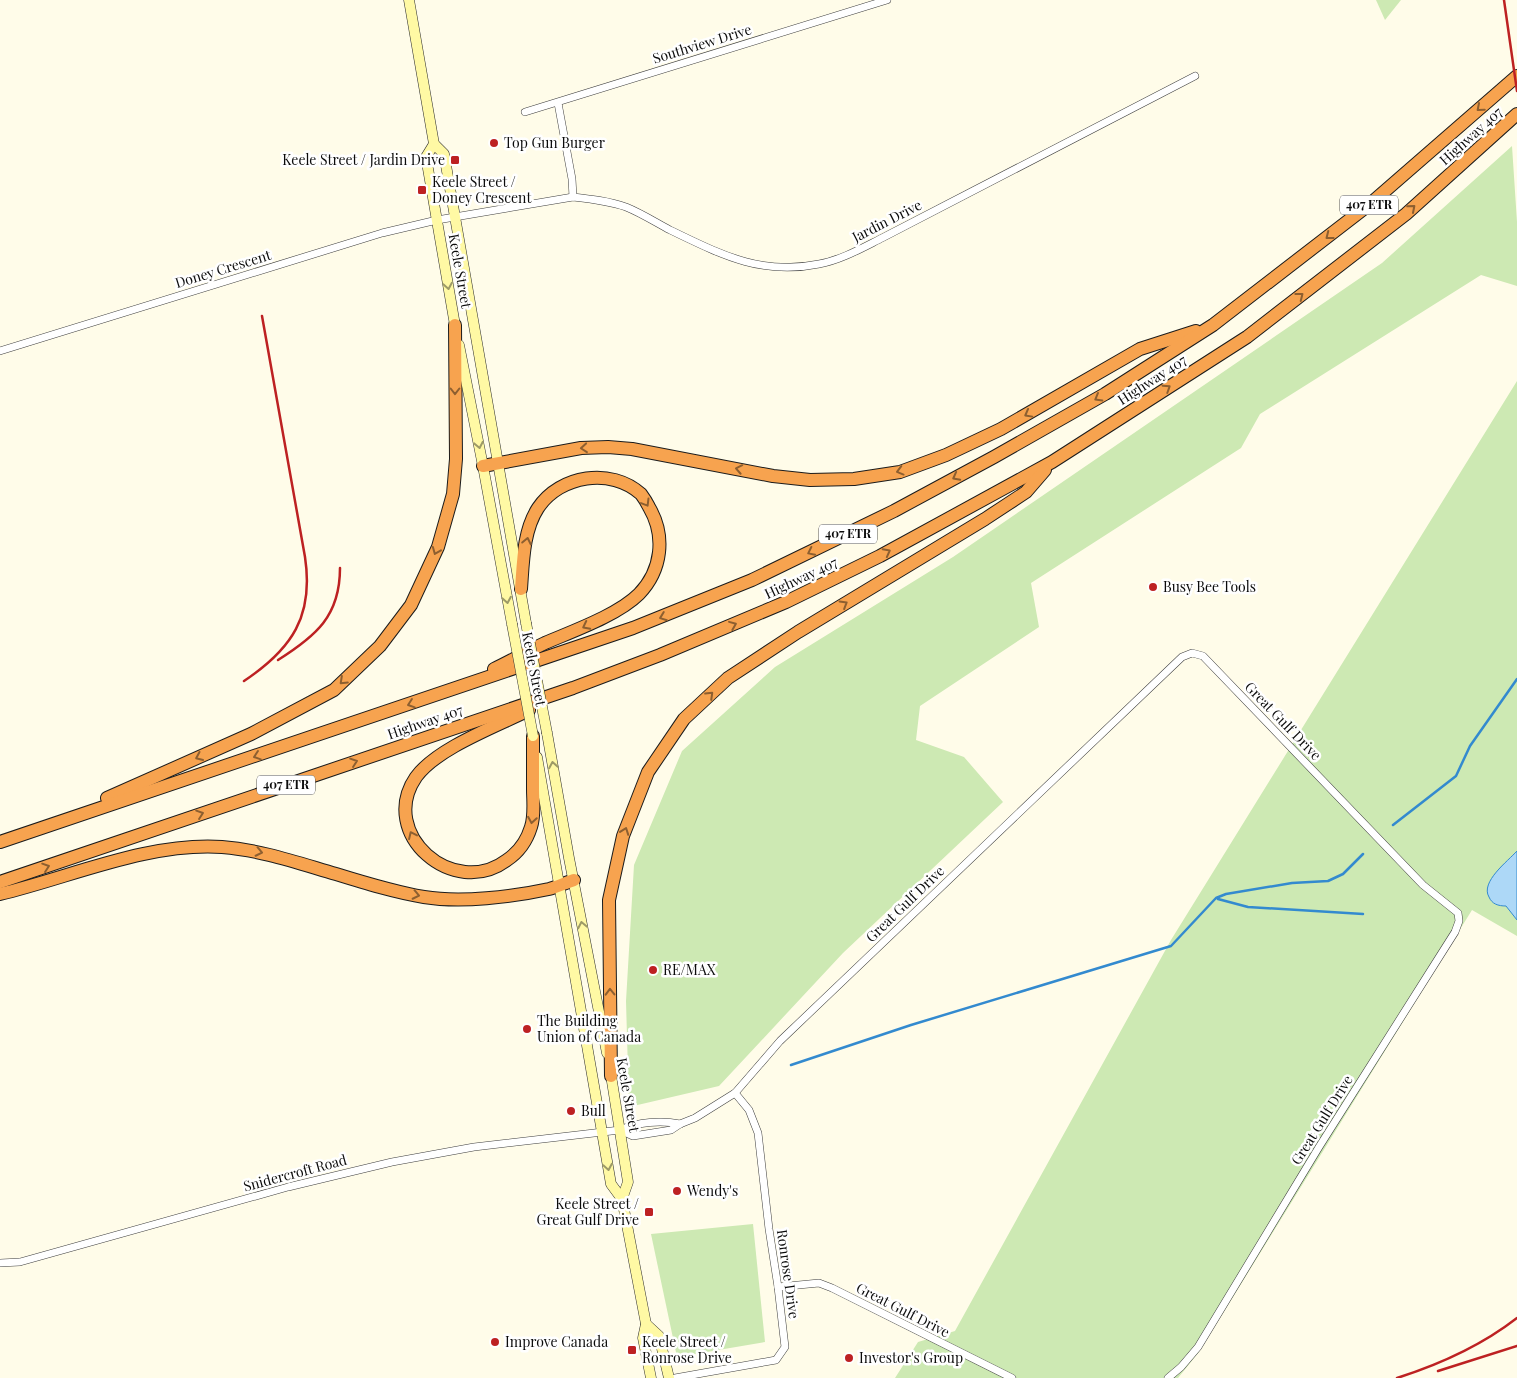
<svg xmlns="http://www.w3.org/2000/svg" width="1517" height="1378" viewBox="0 0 1517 1378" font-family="'Playfair Display',serif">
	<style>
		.green { fill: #cde9b3 }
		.water { fill: #add8f7; stroke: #338acf }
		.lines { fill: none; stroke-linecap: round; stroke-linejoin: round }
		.stream { stroke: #338acf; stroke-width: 2.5 }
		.street-casing { stroke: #3e3e3e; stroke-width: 8 }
		.secondary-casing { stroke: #2d2d2d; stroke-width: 11 }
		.highway-casing { stroke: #1c1c1c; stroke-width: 14 }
		.street { stroke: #fff; stroke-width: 7 }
		.secondary { stroke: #fff9a4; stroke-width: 10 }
		.highway { stroke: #f7a34f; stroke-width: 12 }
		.rail { stroke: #bd2122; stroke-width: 2.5 }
		.secondary-bridge-casing { stroke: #2d2d2d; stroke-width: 11; stroke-linecap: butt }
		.secondary-bridge { stroke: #fff9a4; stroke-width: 10 }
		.oneway { stroke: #8d5f30 }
		.oneway2 { stroke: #9d9a67 }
		.poi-dot { fill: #bd2122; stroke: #fff; stroke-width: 2 }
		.labels { text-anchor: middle; stroke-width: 5; stroke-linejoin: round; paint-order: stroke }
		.shield { fill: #fff; stroke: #545454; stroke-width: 1 }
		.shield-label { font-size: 12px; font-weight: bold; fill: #0b0b0b }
		.street-label { font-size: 14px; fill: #0b0b0b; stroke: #fff }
		.poi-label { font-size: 14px; fill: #0b0b0b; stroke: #fff; text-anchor: start }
	</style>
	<rect width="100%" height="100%" fill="#fffce9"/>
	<g class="green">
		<path d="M1376 0H1401L1385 20Z"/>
		<path d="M1512 146 1517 222V286L1481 275 1260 414 1241 448 1031 583 1039 627 920 706 916 740 964 757 1003 802 843 953 719 1086 629 1107 626 1001 634 865 682 751 775 667 953 557 1382 263Z"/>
		<path d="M1517 381V936L1472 910 1199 1352 1178 1378H895L918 1342 955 1331 1171 940Z"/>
		<path d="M753 1224 765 1342 677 1357 651 1234Z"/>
	</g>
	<path class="water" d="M1517 851V920L1506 906C1498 906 1492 904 1489 897 1480 882 1508 861 1517 851Z"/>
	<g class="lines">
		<g class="stream">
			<path d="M1393 825 1456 776 1470 746 1517 679"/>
			<path d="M1218 899 1248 907 1363 914"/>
			<path d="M791 1065 911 1025 1171 946 1216 898 1226 894 1292 883 1328 881 1343 874 1363 854"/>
		</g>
		<g class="street-casing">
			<g id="street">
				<path d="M558 103 572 179 573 197"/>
				<path d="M525 112 887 0"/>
				<path d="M0 351 382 233 437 220 573 197C591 199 609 201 626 207 641 213 655 222 670 230 720 254 761 276 819 264 841 260 862 248 882 238L1195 76"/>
				<path d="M620 1130 633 1136 671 1130 680 1124 695 1118 735 1093 780 1041 1182 657 1192 653 1203 656 1423 885 1458 913 1459 921 1455 932 1319 1147 1198 1347 1181 1367 1168 1378"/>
				<path d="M0 1263 20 1262 288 1187 392 1162 474 1147 620 1130C638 1122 661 1120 680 1124"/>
				<path d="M778 1287 819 1283 832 1288 1012 1378"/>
				<path d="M675 1378 776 1360 785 1347 778 1287 769 1229 758 1133 749 1110 735 1093"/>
			</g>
		</g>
		<g class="secondary-casing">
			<g id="secondary">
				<path d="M409 0 434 144 444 154 526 623"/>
				<path d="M434 144 426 157 456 331"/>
				<path d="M459 345 483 466 512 624"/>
				<path d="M547 733 569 858 607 1053"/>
				<path d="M537 757 611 1184 622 1199 646 1324 643 1338 651 1378"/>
				<path d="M610 1069 628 1182 622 1199"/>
				<path d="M646 1324 659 1336 669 1378"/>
			</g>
		</g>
		<g class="highway-casing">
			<g id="highway">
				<path d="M483 466 581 448 608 447 632 449 773 476 810 480 854 479 900 472 946 455 1001 429 1140 349 1196 331"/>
				<path d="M494 669C511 661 528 651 545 643 573 631 618 615 639 594 662 570 666 536 649 507 647 503 644 498 641 494 611 467 560 475 538 508 523 531 523 563 521 589"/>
				<path d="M529 710C497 726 437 748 416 777 377 834 454 900 507 860 519 852 527 840 531 827 535 815 533 801 533 789 533 771 533 754 533 736"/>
				<path d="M107 798 251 734 334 690 380 646 411 605 438 547 453 494 456 459 455 325"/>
				<path d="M0 842 633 628 752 580 894 511 994 457 1105 394 1213 325 1370 204 1517 76"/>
				<path d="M0 882 573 688 660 655 786 602 880 556 1052 462 1247 337 1406 214 1517 114"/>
				<path d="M0 894C71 877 148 842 222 847 261 850 298 863 336 874 365 883 394 892 424 897 461 903 512 897 549 889 557 887 565 883 574 880"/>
				<path d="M611 1076 609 900 623 836 648 772 684 719 728 678 798 632 985 519 1026 492 1045 470"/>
			</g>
		</g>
		<use href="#street" class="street"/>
		<use href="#secondary" class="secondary"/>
		<use href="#highway" class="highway"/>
		<g class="rail">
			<path d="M1504 0 1517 91"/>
			<path d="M278 660C316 636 340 616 340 568"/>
			<path d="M244 681C292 649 314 616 305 557L262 316"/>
			<path d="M1438 1371 1517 1346"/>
			<path d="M1397 1378C1441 1364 1481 1346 1517 1318"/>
		</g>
		<g class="secondary-bridge-casing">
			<g id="secondary-bridge">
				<path d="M526 623 547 733"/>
				<path d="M512 624 533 736"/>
			</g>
		</g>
		<use href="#secondary-bridge" class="secondary-bridge"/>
	</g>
	<defs><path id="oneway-chevron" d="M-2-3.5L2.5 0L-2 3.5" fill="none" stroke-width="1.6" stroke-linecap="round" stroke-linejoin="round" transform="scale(1.25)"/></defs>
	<g class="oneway">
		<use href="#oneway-chevron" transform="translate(1480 108) rotate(139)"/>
		<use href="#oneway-chevron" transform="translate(1412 208) rotate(-41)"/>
		<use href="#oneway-chevron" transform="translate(1329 236) rotate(142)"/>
		<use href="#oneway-chevron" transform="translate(1300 296) rotate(-38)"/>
		<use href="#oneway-chevron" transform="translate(1167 388) rotate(-33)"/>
		<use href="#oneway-chevron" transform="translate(455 391) rotate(90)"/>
		<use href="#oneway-chevron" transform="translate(1098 398) rotate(150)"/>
		<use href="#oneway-chevron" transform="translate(1028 414) rotate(151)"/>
		<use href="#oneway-chevron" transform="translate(584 448) rotate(175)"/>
		<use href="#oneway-chevron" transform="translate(739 469) rotate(-169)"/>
		<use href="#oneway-chevron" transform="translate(900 471) rotate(165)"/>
		<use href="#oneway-chevron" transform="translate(956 477) rotate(152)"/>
		<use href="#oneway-chevron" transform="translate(646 503) rotate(59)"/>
		<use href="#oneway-chevron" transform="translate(527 541) rotate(-78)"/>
		<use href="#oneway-chevron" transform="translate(436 551) rotate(112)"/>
		<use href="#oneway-chevron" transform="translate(811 552) rotate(154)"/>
		<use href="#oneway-chevron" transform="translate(887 552) rotate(-28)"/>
		<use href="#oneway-chevron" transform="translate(844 604) rotate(-31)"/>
		<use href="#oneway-chevron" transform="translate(663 617) rotate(159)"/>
		<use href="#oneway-chevron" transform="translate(733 625) rotate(-22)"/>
		<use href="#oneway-chevron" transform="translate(586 626) rotate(153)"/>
		<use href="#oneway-chevron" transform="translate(343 681) rotate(137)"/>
		<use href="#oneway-chevron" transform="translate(710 695) rotate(-44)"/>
		<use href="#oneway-chevron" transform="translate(411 704) rotate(161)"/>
		<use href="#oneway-chevron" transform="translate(257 756) rotate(161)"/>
		<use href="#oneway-chevron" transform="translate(199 757) rotate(156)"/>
		<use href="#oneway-chevron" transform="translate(354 762) rotate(-19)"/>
		<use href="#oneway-chevron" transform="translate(200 814) rotate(-19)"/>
		<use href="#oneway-chevron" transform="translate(532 820) rotate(99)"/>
		<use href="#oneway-chevron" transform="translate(625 831) rotate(-70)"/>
		<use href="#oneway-chevron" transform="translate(412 835) rotate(-115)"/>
		<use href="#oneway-chevron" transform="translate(259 852) rotate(12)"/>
		<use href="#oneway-chevron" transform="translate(46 867) rotate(-19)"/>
		<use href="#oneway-chevron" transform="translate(416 895) rotate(12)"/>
		<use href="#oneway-chevron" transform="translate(610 992) rotate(-91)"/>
	</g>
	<g class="oneway2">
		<use href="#oneway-chevron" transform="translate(448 286) rotate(80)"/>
		<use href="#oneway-chevron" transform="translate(479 445) rotate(79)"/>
		<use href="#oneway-chevron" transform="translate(507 600) rotate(80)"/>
		<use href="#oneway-chevron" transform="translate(553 765) rotate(-100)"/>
		<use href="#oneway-chevron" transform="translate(582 925) rotate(-101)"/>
		<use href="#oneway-chevron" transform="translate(608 1167) rotate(80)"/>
	</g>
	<g class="poi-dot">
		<circle cx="494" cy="143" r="5"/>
		<rect x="450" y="155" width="10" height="10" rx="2.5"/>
		<rect x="417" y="185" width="10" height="10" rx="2.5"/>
		<circle cx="1153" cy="587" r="5"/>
		<circle cx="653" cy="970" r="5"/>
		<circle cx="527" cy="1029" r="5"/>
		<circle cx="571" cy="1111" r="5"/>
		<circle cx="677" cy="1191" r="5"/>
		<rect x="644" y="1207" width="10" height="10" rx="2.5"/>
		<circle cx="495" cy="1342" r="5"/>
		<rect x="627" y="1345" width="10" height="10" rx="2.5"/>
		<circle cx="849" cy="1358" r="5"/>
	</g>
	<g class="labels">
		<g class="shield">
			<rect x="1340" y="195.5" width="58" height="19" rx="4"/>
			<rect x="819" y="524.5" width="58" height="19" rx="4"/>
			<rect x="257" y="775.5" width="58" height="19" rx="4"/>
		</g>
		<g class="shield-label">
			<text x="1369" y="209">407 ETR</text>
			<text x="848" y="538">407 ETR</text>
			<text x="286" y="789">407 ETR</text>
		</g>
		<g class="street-label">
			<text transform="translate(702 44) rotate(-17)" y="5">Southview Drive</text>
			<text transform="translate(1471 136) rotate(-42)" y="5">Highway 407</text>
			<text transform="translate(887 221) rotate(-27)" y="5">Jardin Drive</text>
			<text transform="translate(223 269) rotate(-17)" y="5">Doney Crescent</text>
			<text transform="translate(460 271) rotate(80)" y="5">Keele Street</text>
			<text transform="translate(1152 380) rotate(-33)" y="5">Highway 407</text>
			<text transform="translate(801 578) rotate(-25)" y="5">Highway 407</text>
			<text transform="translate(534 669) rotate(79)" y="5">Keele Street</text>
			<text transform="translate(1283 721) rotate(46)" y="5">Great Gulf Drive</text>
			<text transform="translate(425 722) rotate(-19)" y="5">Highway 407</text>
			<text transform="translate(905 904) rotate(-44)" y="5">Great Gulf Drive</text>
			<text transform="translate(628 1095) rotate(80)" y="5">Keele Street</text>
			<text transform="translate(1322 1120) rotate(-58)" y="5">Great Gulf Drive</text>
			<text transform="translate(295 1173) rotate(-15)" y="5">Snidercroft Road</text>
			<text transform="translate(788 1274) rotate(82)" y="5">Ronrose Drive</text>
			<text transform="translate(903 1310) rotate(27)" y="5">Great Gulf Drive</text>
		</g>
		<g class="poi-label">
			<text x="504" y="148">Top Gun Burger</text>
			<text x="445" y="165" text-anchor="end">Keele Street / Jardin Drive</text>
			<text x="432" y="187">Keele Street /<tspan x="432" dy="16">Doney Crescent</tspan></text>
			<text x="1163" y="592">Busy Bee Tools</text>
			<text x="663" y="975">RE/MAX</text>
			<text x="537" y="1026">The Building<tspan x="537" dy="16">Union of Canada</tspan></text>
			<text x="581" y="1116">Bull</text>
			<text x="687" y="1196">Wendy's</text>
			<text x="639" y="1209" text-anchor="end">Keele Street /<tspan x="639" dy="16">Great Gulf Drive</tspan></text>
			<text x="505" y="1347">Improve Canada</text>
			<text x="642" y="1347">Keele Street /<tspan x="642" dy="16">Ronrose Drive</tspan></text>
			<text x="859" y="1363">Investor's Group</text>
		</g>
	</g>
</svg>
